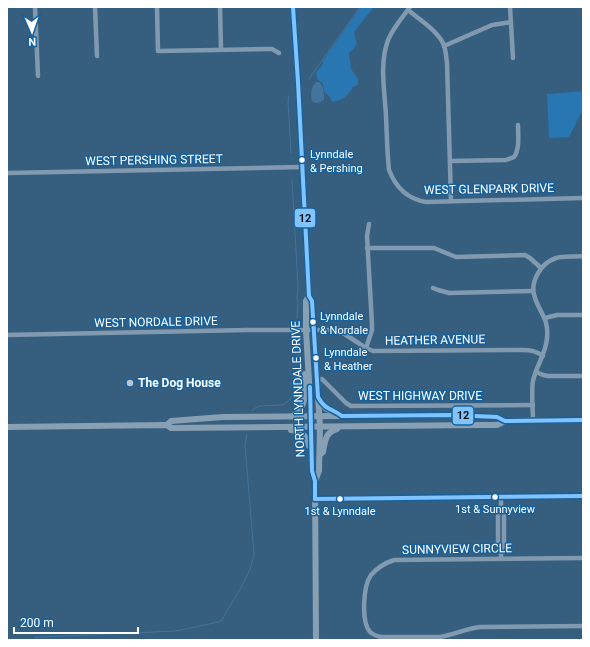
<svg xmlns="http://www.w3.org/2000/svg" width="590" height="647" viewBox="0 0 590 647" font-family="Roboto,sans-serif">
	<style>
		.green { fill: #2876b2 }
		.water { fill: #42749d }
		.lines { fill: none; stroke-linecap: round; stroke-linejoin: round }
		.stream { stroke: #42749d; stroke-width: 1 }
		.street { stroke: #819ab0; stroke-width: 4.5 }
		.secondary { stroke: #88a0b4; stroke-width: 6 }
		.bus-1-casing { stroke: #17619d; stroke-width: 7 }
		.bus-1 { stroke: #80c4ff; stroke-width: 4 }
		.bus-dot { fill: #fff; stroke: #17619d; stroke-width: 1.5 }
		.poi-dot { fill: #b9c7d2; stroke: #17619d; stroke-width: 1.5 }
		.labels { text-anchor: middle; stroke-width: 3; stroke-linejoin: round; paint-order: stroke }
		.bus-label { font-size: 11px; fill: #fff; stroke: #17619d; text-anchor: start }
		.street-label { font-size: 12px; fill: #fff; stroke: #17619d }
		.poi-label { font-size: 12px; font-weight: bold; fill: #fff; stroke: #17619d; text-anchor: start }
		.line-badge { stroke: #17619d; stroke-width: 1.5 }
		.pale-badge-label { font-size: 11px; text-anchor: middle; font-weight: bold; fill: #111 }
	</style>
	<rect width="100%" height="100%" fill="#365e7e"/>
	<g class="green">
		<path d="M361 7H374L354 32 357 44 354 48 349 53 351 69 358 79V85L353 87C347 97 343 100 332 102L329 96 324 92 323 84 317 79 316 72 322 66 323 61Z"/>
		<path d="M583 91V109L569 137 549 138 547 94Z"/>
	</g>
	<path class="water" d="M316 82H319C324 86 324 94 324 100L320 102 315 103 312 101C310 94 311 87 316 82Z"/>
	<g class="lines">
		<g class="stream">
			<path d="M309 79 360 7"/>
			<path d="M289 96 288 101 291 153"/>
			<path d="M292 180 298 286 297 298 298 302 297 318"/>
			<path d="M252 411 255 408 260 406 282 405 286 403 290 399 299 388 300 381 298 341"/>
			<path d="M33 640 36 637H43L64 636 176 631 218 622 222 620C233 599 250 578 254 554L245 445 247 434"/>
		</g>
		<g class="street">
			<path d="M35 7 38 76"/>
			<path d="M95 7 97 56"/>
			<path d="M157 7 158 51 265 49H272L279 53"/>
			<path d="M220 7 221 49"/>
			<path d="M410 7C402 18 393 28 388 40 379 65 385 92 386 117 387 135 387 152 389 170 396 188 407 199 426 202L583 198"/>
			<path d="M510 7 513 58"/>
			<path d="M408 10C419 19 438 31 444 45 446 51 446 57 447 63L451 201"/>
			<path d="M444 46 492 25 511 22"/>
			<path d="M450 161 506 160 514 157C520 149 518 135 518 125"/>
			<path d="M7 173 302 167"/>
			<path d="M367 248H434L456 257 525 255 530 258 541 268"/>
			<path d="M433 288 438 290 449 293 533 291"/>
			<path d="M545 318 557 315H583"/>
			<path d="M7 335 247 330H329L343 333 366 348 373 351 522 350C531 350 536 351 543 356"/>
			<path d="M366 348 372 330V325L367 236 369 224"/>
			<path d="M536 372 543 375 548 376H583"/>
			<path d="M317 380 322 379 346 403 351 406 533 405"/>
			<path d="M533 421C533 409 531 392 533 381 536 366 546 354 547 338 549 319 540 313 535 298 529 282 541 263 556 258 564 256 574 257 583 256"/>
			<path d="M501 497V506L498 513V545L501 550V559"/>
			<path d="M315 499 583 496"/>
			<path d="M501 550 504 545V513L501 506"/>
			<path d="M583 558 394 560C385 563 377 568 371 575 363 586 361 622 370 632 373 635 377 636 381 637H440C454 635 467 628 481 627L583 626"/>
		</g>
		<g class="secondary">
			<path d="M293 7 298 82 309 296 312 301 317 380 320 427 319 471 315 481"/>
			<path d="M309 296 306 301V330L311 416 312 471 315 481 316 640"/>
			<path d="M320 401C326 413 333 409 342 416"/>
			<path d="M293 416C308 406 305 390 305 374"/>
			<path d="M167 425 171 421 223 417 452 415 497 417 505 421"/>
			<path d="M7 427 167 425 171 428 480 425H497L505 421 583 420"/>
			<path d="M291 430C301 431 307 435 309 446"/>
			<path d="M321 454 323 452C325 442 325 432 337 429"/>
		</g>
		<g class="bus-1-casing">
			<g id="bus-1">
				<path d="M293 7 298 82 309 296 312 301 318 397C325 410 331 408 342 416"/>
				<path d="M310 387 312 471 315 481V499"/>
				<path d="M342 416 452 415 497 417 505 421 583 420"/>
				<path d="M315 499 583 496"/>
			</g>
		</g>
		<use href="#bus-1" class="bus-1"/>
	</g>
	<g class="bus-dot">
		<circle cx="302" cy="160" r="3.5"/>
		<circle cx="313" cy="322" r="3.5"/>
		<circle cx="316" cy="358" r="3.5"/>
		<circle cx="495" cy="497" r="3.5"/>
		<circle cx="340" cy="499" r="3.5"/>
	</g>
	<circle class="poi-dot" cx="130" cy="383" r="4"/>
	<g class="labels">
		<g class="bus-label">
			<text x="310" y="158">Lynndale<tspan x="310" dy="14">&amp; Pershing</tspan></text>
			<text x="320" y="320">Lynndale<tspan x="320" dy="14">&amp; Nordale</tspan></text>
			<text x="324" y="356">Lynndale<tspan x="324" dy="14">&amp; Heather</tspan></text>
			<text x="495" y="513" text-anchor="middle">1st &amp; Sunnyview</text>
			<text x="340" y="515" text-anchor="middle">1st &amp; Lynndale</text>
		</g>
		<g class="street-label">
			<text transform="translate(154 160) rotate(-1)" y="4">WEST PERSHING STREET</text>
			<text transform="translate(489 189) rotate(-1)" y="4">WEST GLENPARK DRIVE</text>
			<text transform="translate(156 322) rotate(-1)" y="4">WEST NORDALE DRIVE</text>
			<text transform="translate(435 340) rotate(-1)" y="4">HEATHER AVENUE</text>
			<text transform="translate(298 389) rotate(-92)" y="4">NORTH LYNNDALE DRIVE</text>
			<text x="420" y="400">WEST HIGHWAY DRIVE</text>
			<text transform="translate(457 549) rotate(-1)" y="4">SUNNYVIEW CIRCLE</text>
		</g>
		<g class="poi-label">
			<text x="138" y="387">The Dog House</text>
		</g>
	</g>
	<g class="line-badge">
		<rect x="294" y="208" width="22" height="20" rx="4" fill="#80c4ff"/>
		<rect x="452" y="406" width="22" height="19" rx="4" fill="#80c4ff"/>
	</g>
	<g class="pale-badge-label">
		<text x="305" y="222">12</text>
		<text x="463" y="419">12</text>
	</g>
	<rect width="590" height="647" fill="none" stroke="#ffffff" stroke-width="16"/>
	<g transform="translate(32 32) rotate(178)" stroke="#17619d" stroke-width="3" paint-order="stroke">
	<path d="M0-3L7 15L0 10L-7 15Z" fill="#ffffff"/>
	<text y="-6" font-size="11" font-weight="bold" text-anchor="middle" fill="#ffffff">N</text>
	</g>
	<path d="M14 627v6h124v-6" fill="none" stroke="#ffffff" stroke-width="2"/>
	<text x="20" y="627" font-size="12" fill="#ffffff" stroke="#17619d" stroke-width="3" paint-order="stroke">200 m</text>
</svg>
